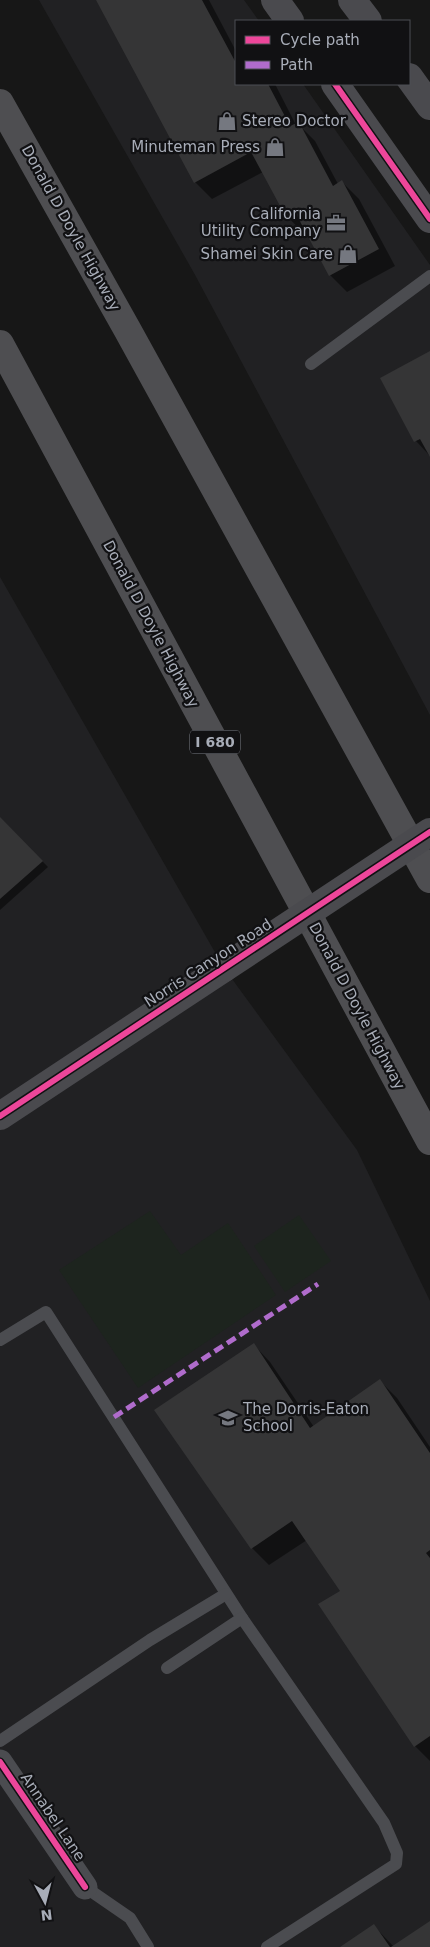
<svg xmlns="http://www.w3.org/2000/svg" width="430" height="1947" viewBox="0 0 430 1947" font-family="'DejaVu Sans',sans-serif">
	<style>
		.built { fill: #212123 }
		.green { fill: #1d241e }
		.shadow { fill: #0007 }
		.building { fill: #353536 }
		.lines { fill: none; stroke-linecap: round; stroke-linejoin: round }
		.lane { stroke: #4b4c50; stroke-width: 12 }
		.street { stroke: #4b4c50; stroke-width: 25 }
		.secondary { stroke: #4a4a4e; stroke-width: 28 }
		.highway { stroke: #4e4e51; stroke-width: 28 }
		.secondary-bridge { stroke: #4a4a4e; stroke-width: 28 }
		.quiet { stroke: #b06ccc; stroke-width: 5; stroke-dasharray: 10 5; stroke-linecap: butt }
		.cycleway-casing { stroke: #111113; stroke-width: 9 }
		.cycleway { stroke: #ed469a; stroke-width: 6 }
		.labels { text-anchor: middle; stroke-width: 4.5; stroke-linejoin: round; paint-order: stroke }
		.shield { fill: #111113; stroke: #7b7e86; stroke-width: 1 }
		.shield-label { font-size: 14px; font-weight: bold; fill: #a8adb8 }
		.poi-label { font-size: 15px; fill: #a8adb8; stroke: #111113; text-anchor: end }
		.street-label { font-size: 15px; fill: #a8adb8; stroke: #111113 }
	</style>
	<rect width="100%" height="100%" fill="#171717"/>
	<g class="built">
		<path d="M39 0H244L259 21H236V84H303L430 265V715L194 273Z"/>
		<path d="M0 577 224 968 357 1150 430 1301V1947H0Z"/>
	</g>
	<g class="green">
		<path d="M150 1211 181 1255 228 1223 276 1295 138 1388 59 1270Z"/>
		<path d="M299 1215 331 1261 285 1292 254 1246Z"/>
	</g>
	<g class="shadow">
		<path d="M98 0H209L236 51V84H275L296 125 298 124 315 141 338 184 342 182 359 199 395 266 347 292 330 275 307 231 303 233 287 216 263 172 212 199 195 182Z"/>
		<path d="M430 352V456L416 441 381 378Z"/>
		<path d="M0 818 48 867 0 910Z"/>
		<path d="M254 1345 270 1362 314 1427 380 1381 397 1398 430 1447V1761L415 1746 320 1605 342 1591 307 1540 269 1565 252 1548Z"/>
		<path d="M430 1922V1947H343L374 1926 394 1947Z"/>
	</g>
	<g class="building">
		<path d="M96 0H202L236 63V84H268L290 126 299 122 333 186 342 180 379 249 329 276 295 212 286 217 251 152 194 183Z"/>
		<path d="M430 351V457L420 439 414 442 380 378Z"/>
		<path d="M0 817 43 861 0 899Z"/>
		<path d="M254 1343 310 1428 380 1379 430 1453V1550L426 1553 430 1558V1736L414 1747 318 1604 340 1591 292 1521 251 1549 154 1410Z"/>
		<path d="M430 1921V1947H391Z"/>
		<path d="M374 1924 390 1947H340Z"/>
	</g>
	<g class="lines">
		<g class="lane">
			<path d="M311 364 430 276"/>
			<path d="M0 1340 46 1312 242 1618"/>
			<path d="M167 1668 242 1618 384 1823 397 1853 396 1864 267 1947"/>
			<path d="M0 1741 150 1640 226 1594"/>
			<path d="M85 1887 130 1918 148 1947"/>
		</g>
		<path class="street" d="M0 1762 85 1887"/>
		<g class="secondary">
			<path d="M275 0 290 21"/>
			<path d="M352 0 368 21"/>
			<path d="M409 77 430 106"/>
			<path d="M335 84 430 219"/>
			<path d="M0 1116 224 968"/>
		</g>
		<g class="highway">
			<path d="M0 103 127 329 430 879"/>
			<path d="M0 344 430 1141"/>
		</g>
		<path class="secondary-bridge" d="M224 968 430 832"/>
		<path class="quiet" d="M114 1417 318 1284"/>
		<g class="cycleway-casing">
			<g id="cycleway">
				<path d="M335 84 430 219"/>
				<path d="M0 1116 430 832"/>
				<path d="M0 1762 85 1887"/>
			</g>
		</g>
		<use href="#cycleway" class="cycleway"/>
	</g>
	<defs>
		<g id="shop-bare" transform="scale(1.5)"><path d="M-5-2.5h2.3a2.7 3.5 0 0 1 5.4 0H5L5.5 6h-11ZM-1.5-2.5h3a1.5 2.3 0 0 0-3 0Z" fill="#757880" stroke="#111113" stroke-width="2.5" paint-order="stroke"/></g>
		<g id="office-bare" transform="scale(1.5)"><path d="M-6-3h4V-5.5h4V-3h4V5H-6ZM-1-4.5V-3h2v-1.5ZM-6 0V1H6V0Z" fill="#757880" stroke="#111113" stroke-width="2.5" paint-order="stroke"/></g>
		<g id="school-bare" transform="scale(1.5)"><path d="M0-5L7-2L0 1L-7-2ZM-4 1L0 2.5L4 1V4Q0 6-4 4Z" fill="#757880" stroke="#111113" stroke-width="2.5" paint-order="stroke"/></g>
	</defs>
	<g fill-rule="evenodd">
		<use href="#shop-bare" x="227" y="121"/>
		<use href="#shop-bare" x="275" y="147"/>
		<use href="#office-bare" x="336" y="223"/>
		<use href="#shop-bare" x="348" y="254"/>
		<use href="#school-bare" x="228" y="1418"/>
	</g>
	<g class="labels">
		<rect class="shield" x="190" y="730.5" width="50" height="23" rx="4"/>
		<g class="shield-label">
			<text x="215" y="747">I 680</text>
		</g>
		<g class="poi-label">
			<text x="242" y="126" text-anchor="start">Stereo Doctor</text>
			<text x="260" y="152">Minuteman Press</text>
			<text x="321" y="219">California<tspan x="321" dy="17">Utility Company</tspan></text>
			<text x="333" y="259">Shamei Skin Care</text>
			<text x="243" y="1414" text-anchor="start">The Dorris-Eaton<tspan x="243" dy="17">School</tspan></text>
		</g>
		<g class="street-label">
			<text transform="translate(71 228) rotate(61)" y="5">Donald D Doyle Highway</text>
			<text transform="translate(151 624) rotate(62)" y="5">Donald D Doyle Highway</text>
			<text transform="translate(208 963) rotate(-33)" y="5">Norris Canyon Road</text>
			<text transform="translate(357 1006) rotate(62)" y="5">Donald D Doyle Highway</text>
			<text transform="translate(53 1817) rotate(56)" y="5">Annabel Lane</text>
		</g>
	</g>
	<rect x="235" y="20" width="175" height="65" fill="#111113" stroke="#4d4f55"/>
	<rect x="245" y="36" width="25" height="8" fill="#ed469a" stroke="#4d4f55"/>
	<text x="280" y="45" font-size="15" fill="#a8adb8">Cycle path</text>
	<rect x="245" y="61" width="25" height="8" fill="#b06ccc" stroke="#4d4f55"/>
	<text x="280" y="70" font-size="15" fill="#a8adb8">Path</text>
	<g transform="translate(45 1902) rotate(173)" stroke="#111113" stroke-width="4" paint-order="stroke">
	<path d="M0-4L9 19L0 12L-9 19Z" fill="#a8adb8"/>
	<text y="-8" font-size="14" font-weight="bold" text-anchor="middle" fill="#a8adb8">N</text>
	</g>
</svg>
